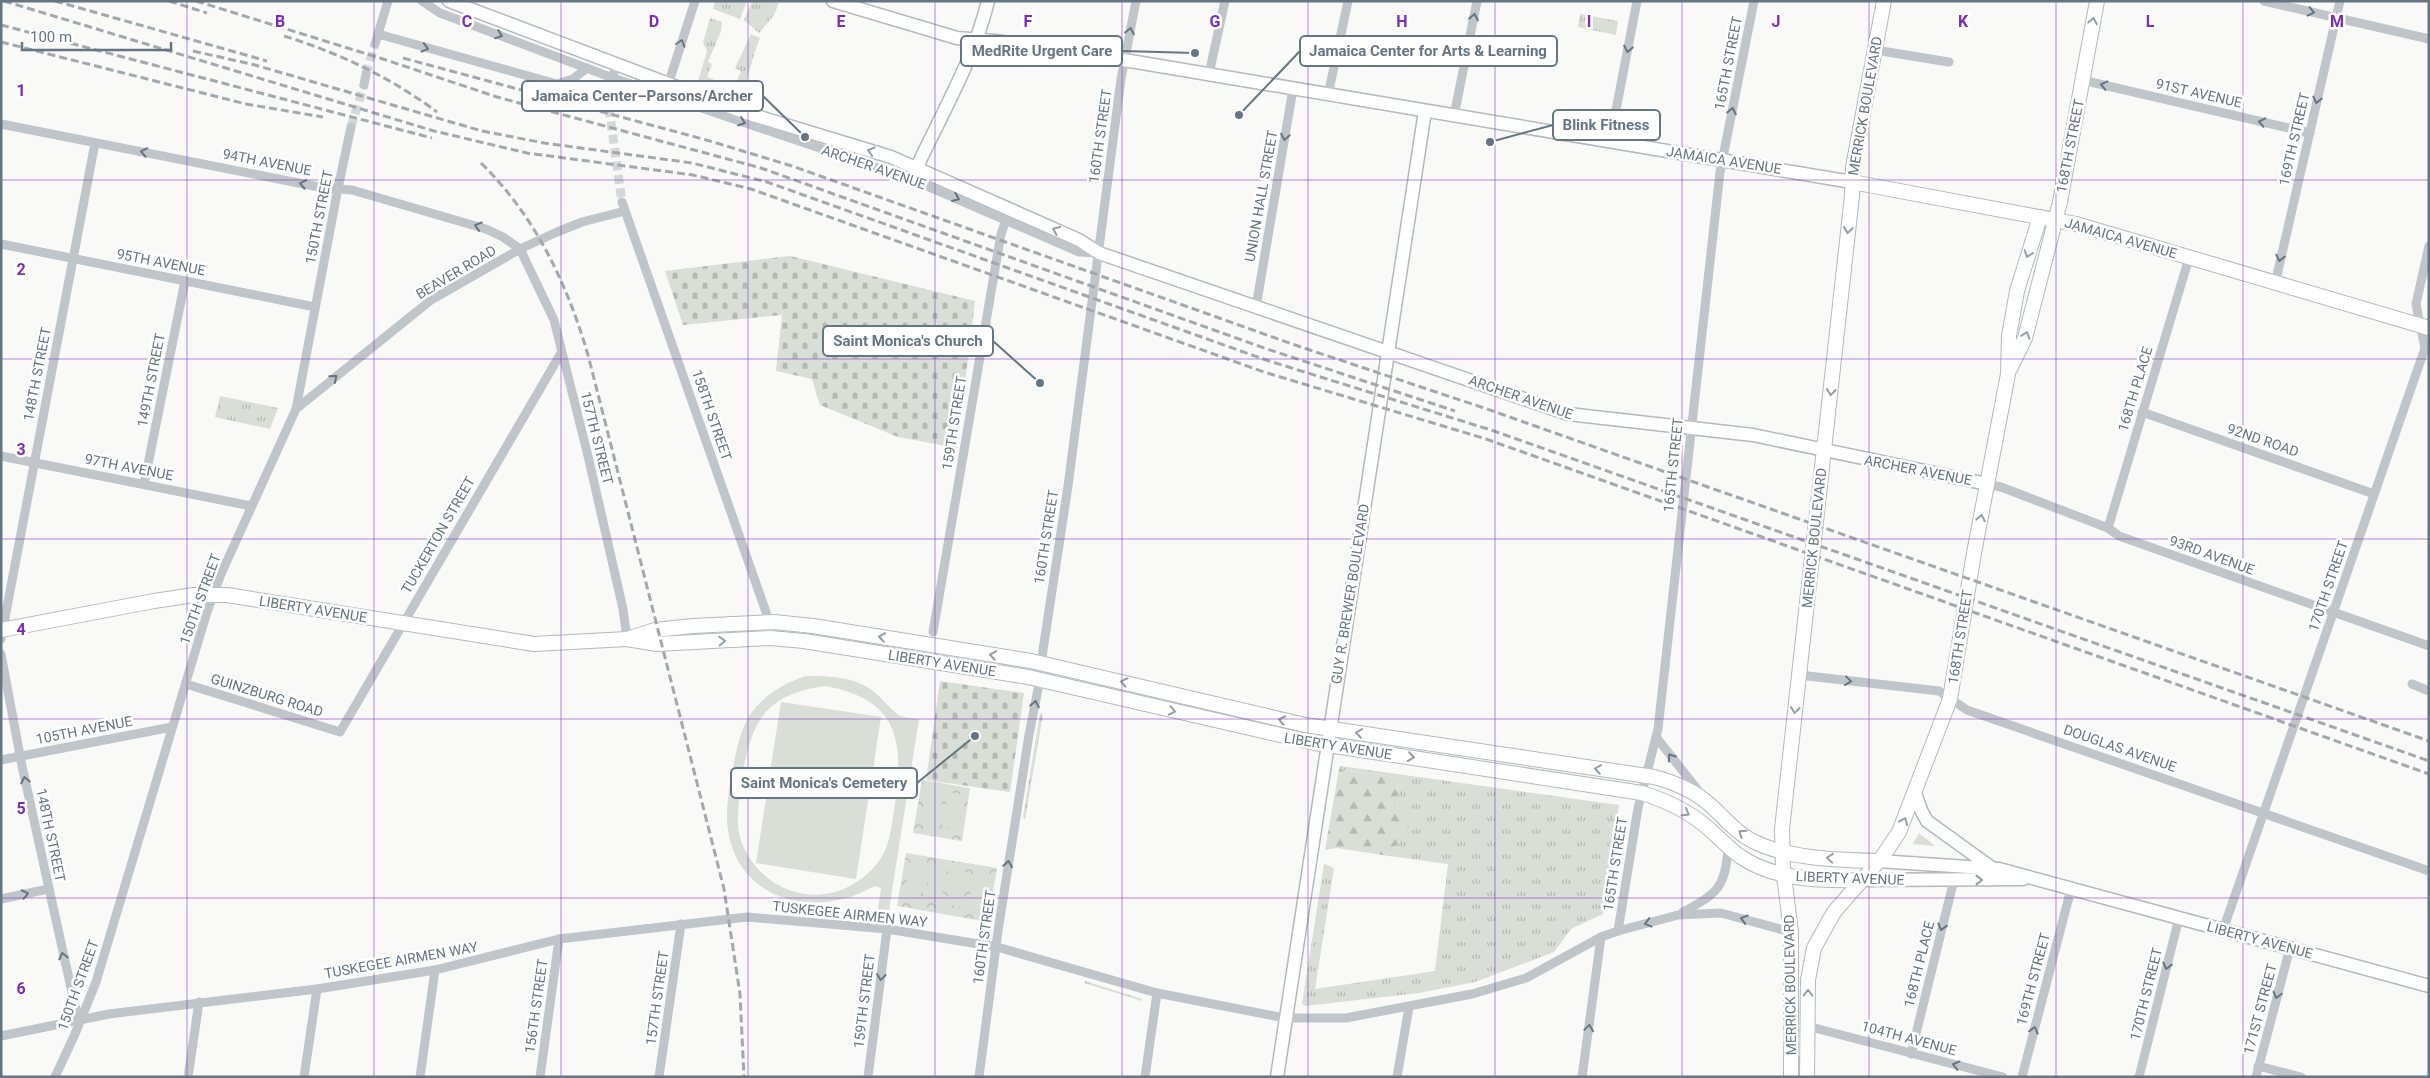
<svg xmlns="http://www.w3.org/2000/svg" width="2430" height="1078" viewBox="0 0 2430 1078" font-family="Roboto,sans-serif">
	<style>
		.grass { fill: url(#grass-tufts) }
		.forest { fill: url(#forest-firs) }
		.cemetery { fill: url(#cemetery-stones) }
		.park { fill: url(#park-crowns) }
		.garden { fill: #d9ded6; fill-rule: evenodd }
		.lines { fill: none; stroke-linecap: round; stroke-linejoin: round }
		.street-tunnel { stroke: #d4d8da; stroke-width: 9; stroke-dasharray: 9 4.5; stroke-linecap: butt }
		.secondary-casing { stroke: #b3b9bd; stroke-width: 15 }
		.primary-casing { stroke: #b4b9bd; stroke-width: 16 }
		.street { stroke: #c0c5c9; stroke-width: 9 }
		.secondary { stroke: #fff; stroke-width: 12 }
		.primary { stroke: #fff; stroke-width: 14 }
		.rail { stroke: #a2a9ae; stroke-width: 3; stroke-dasharray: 8 4; stroke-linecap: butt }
		.oneway { stroke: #657581 }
		.oneway2 { stroke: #939ea7 }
		.grid { fill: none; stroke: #7b2cbf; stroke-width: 1; stroke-opacity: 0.55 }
		.labels { text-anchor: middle; stroke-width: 5; stroke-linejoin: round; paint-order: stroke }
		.street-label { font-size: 14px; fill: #657581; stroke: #fff }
		.grid-label { font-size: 16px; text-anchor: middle; font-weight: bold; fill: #7b2cbf; stroke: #fff; stroke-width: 5; stroke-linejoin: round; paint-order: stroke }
		.leader { fill: none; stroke: #657581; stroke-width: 2 }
		.callout-dot { fill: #657581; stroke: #fff; stroke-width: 2 }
		.callout { fill: #fff; stroke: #657581; stroke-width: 2 }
		.callout-label { font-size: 15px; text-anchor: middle; font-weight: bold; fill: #657581 }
	</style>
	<defs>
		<pattern id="grass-tufts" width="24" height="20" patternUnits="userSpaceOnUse" patternTransform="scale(1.25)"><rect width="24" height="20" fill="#d9ded6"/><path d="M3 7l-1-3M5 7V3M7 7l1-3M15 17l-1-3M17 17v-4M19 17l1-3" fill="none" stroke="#b4b9b3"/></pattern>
		<pattern id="forest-firs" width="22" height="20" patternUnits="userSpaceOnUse" patternTransform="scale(1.25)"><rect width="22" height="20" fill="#d9ded6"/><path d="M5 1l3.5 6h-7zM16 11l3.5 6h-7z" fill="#b4b9b3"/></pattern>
		<pattern id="cemetery-stones" width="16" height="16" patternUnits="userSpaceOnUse" patternTransform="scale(1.25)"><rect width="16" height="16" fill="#d9ded6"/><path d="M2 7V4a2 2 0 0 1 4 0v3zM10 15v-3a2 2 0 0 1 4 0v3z" fill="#b4b9b3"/></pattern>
		<pattern id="park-crowns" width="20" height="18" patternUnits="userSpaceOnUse" patternTransform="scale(1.25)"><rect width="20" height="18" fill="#d9ded6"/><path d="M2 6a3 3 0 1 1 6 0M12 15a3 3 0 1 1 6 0" fill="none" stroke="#b4b9b3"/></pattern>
	</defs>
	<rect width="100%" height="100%" fill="#f9f9f7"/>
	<g class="grass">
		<path d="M715 1H747L740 19 713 9Z"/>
		<path d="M752 1 779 3 774 15 759 33 744 20Z"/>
		<path d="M1580 14 1618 21 1616 35 1578 27Z"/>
		<path d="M710 18 722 22 721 31 708 62 712 64 707 77 727 85 725 91 698 81 707 51 703 43Z"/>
		<path d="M751 34 760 38C752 57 748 79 742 96L732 93 741 71 735 68Z"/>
		<path d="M220 396 278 408 270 429 215 417Z"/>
		<path d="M1040 713 1043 714 1025 820 1023 817Z"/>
		<path d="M1340 766 1619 805 1603 914 1571 929 1554 952 1475 982 1419 993 1305 1006 1302 1004 1324 864 1334 868 1315 989 1435 971 1448 864 1389 856 1409 827V818L1398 810 1396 777 1339 769Z"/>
		<path d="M1085 981 1142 999V1001L1084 983Z"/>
	</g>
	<path class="forest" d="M1339 769 1396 777 1398 810 1409 818V827L1389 856 1337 848 1325 850Z"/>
	<g class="cemetery">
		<path d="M790 256 975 301 957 448 898 437 820 405 812 379 776 371 782 315 683 325 665 271Z"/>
		<path d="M940 681 1024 693 1010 792 926 780Z"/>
	</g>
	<g class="park">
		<path d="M922 780 970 788 962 841 913 833Z"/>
		<path d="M1919 833 1935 846 1913 844Z"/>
		<path d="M906 853 997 868 988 922 897 906Z"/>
	</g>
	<g class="garden">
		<path d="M805 676C826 676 850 676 869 688 880 695 887 706 897 714 902 718 913 718 919 719L889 910 878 909 881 888 875 886C864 891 854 897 843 899 783 914 727 881 727 815 727 802 729 787 732 773 736 753 739 730 752 712 766 694 783 684 805 676ZM826 686C898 700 904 739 895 804 892 821 891 843 881 858 844 912 770 905 743 846 735 828 738 807 741 787 749 728 760 694 826 686Z"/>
		<path d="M781 702 881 717 856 879 756 863Z"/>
		<path d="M927 789 943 792 937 827 921 824Z"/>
		<path d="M948 792 964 795 958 830 942 827Z"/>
		<path d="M909 863 925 865 920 900 904 898Z"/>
		<path d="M931 866 947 869 941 904 925 901Z"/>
		<path d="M952 870 968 872 963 907 947 905Z"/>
		<path d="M974 873 990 876 984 911 968 908Z"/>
	</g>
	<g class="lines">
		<g class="street-tunnel">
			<path d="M366 74 375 44"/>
			<path d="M609 108 622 202"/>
			<path d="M351 127 364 85"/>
		</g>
		<g class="secondary-casing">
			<g id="secondary">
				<path d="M449 1 743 112 891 157 1079 240 1099 253 1568 414 1753 435 1987 484"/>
				<path d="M833 1 957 38 995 41 1136 62 1852 182"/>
				<path d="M917 167C942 113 974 59 988 1"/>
				<path d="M1915 793 1921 810 1927 821 1992 868"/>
				<path d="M1878 861 1999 869 2429 986"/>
				<path d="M1860 880 2023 879"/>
				<path d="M1277 1077 1425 111"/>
			</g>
		</g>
		<g class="primary-casing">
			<g id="primary">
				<path d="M1852 182 2076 224 2429 328"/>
				<path d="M2010 369 2025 338 2060 202 2097 1"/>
				<path d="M1 630 154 601 194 595H227L534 644 627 639 657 644 770 638 804 641 1028 677 1315 743 1642 793C1664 800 1685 809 1703 824 1716 834 1727 847 1741 857 1775 880 1821 881 1860 880"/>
				<path d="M630 638 655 630 693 626 774 622 813 626 1031 661 1305 725 1654 777C1673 782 1694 791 1709 804 1723 816 1733 830 1749 839 1784 859 1838 860 1878 861"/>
				<path d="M1791 1077V932L1783 867 1782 829 1852 196 1853 167 1884 1"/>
				<path d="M1807 1077 1808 980 1814 948 1834 912 1883 856 1899 832 1950 699 1974 553 2008 374 2009 336 2017 291 2040 217"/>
			</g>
		</g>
		<g class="street">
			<path d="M422 1 440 13 613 78 911 179 1079 252 1096 253"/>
			<path d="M2264 1 2429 39"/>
			<path d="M378 34 557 84 573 79 587 68"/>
			<path d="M375 44 388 1"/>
			<path d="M1875 50 1949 62"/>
			<path d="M1209 74 1225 1"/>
			<path d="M2082 80 2310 133"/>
			<path d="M364 85 366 74"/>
			<path d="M668 85 695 1"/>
			<path d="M1328 95 1348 1"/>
			<path d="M609 108 610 90 616 65"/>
			<path d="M1454 116 1477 1"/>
			<path d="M1 124 324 188 352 190 486 229 503 237 520 249 554 320 588 456 623 609 627 639"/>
			<path d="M1610 141 1637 1"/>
			<path d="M622 202 766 612 770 638"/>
			<path d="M1 244 315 307"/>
			<path d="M2275 284 2340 1"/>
			<path d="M1256 307 1293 89"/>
			<path d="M296 409 431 300 520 249 557 232 582 222 625 211"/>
			<path d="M2142 412 2374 494"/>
			<path d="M1 456 251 506"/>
			<path d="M144 484 185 281"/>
			<path d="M1987 484 2001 487 2108 528 2119 536 2429 646"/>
			<path d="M2108 528 2189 258"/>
			<path d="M933 632 1001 234 1006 220"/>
			<path d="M1 639 95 143"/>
			<path d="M1 654 22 766 75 1006 80 1020"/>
			<path d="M1799 675 1939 691 1967 710 2429 871"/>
			<path d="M186 684 340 732 561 353"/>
			<path d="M2412 684 2429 691"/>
			<path d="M1656 737 1701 794"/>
			<path d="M1 760 172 727"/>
			<path d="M1 899 48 889"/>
			<path d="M1683 912C1717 894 1726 887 1728 847"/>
			<path d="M2223 930 2425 348 2416 304 2429 246"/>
			<path d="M1618 931 1638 808 1658 729 1720 172 1754 1"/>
			<path d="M1807 1026 2003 1077"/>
			<path d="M1 1036 109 1014 317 989 435 970 559 939 747 917 887 929 997 947 1157 993 1285 1018H1346L1472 994 1526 978 1601 937 1618 931 1678 915 1721 913 1791 932"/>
			<path d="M1911 1054 1954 880"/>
			<path d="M2258 1066 2301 1077"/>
			<path d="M55 1077 75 1034 96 982 207 612 221 574 296 409 338 188 351 127"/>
			<path d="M188 1077 199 1002"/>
			<path d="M304 1077 317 989"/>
			<path d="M420 1077 435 970"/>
			<path d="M540 1077 559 939"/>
			<path d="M659 1077 681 924"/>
			<path d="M868 1077 887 929"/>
			<path d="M979 1077 998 931 1029 735 1040 679 1043 650 1068 486 1121 79 1136 1"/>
			<path d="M1145 1077 1157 993"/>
			<path d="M1397 1077 1409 1007"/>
			<path d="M1582 1077 1601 937"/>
			<path d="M2022 1077 2071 889"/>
			<path d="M2139 1077 2179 918"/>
			<path d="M2256 1077 2290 948"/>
		</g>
		<use href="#secondary" class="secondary"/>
		<use href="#primary" class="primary"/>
		<g class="rail">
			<path d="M4 1 434 131 527 153 693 175 751 189 1264 372 1486 439 2429 774"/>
			<path d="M55 1 267 61"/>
			<path d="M169 1 207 13"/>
			<path d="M196 1 383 59 497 97 761 168 1267 349 1455 411"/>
			<path d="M1 25 432 138"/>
			<path d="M284 36C339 53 390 77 437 112"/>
			<path d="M1 42 246 104 323 117"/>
			<path d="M193 51 255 65 482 131 544 143 692 163 767 182 1266 360 1491 430 2429 761"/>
			<path d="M403 58 710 141 792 166 1295 345 1484 408 2429 741"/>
			<path d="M481 163C535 216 567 283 588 355L724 889 740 994 744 1077"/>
		</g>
	</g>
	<defs><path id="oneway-chevron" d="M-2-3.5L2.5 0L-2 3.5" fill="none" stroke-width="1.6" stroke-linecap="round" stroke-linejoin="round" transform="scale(1.25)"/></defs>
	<g class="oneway">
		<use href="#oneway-chevron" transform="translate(2311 12) rotate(13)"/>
		<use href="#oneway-chevron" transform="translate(1474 17) rotate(-79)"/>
		<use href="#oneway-chevron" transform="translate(1130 31) rotate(-79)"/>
		<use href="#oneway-chevron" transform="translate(499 35) rotate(21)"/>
		<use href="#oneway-chevron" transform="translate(681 43) rotate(-72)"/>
		<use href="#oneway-chevron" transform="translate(425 48) rotate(15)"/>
		<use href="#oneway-chevron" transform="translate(1628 49) rotate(101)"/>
		<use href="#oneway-chevron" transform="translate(2104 85) rotate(-167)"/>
		<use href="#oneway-chevron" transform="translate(2317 100) rotate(103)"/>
		<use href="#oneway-chevron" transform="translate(1732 111) rotate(-79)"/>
		<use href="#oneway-chevron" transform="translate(742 122) rotate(19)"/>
		<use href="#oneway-chevron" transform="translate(2262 122) rotate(-167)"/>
		<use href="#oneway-chevron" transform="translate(1285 137) rotate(100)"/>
		<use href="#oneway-chevron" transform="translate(144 152) rotate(-169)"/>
		<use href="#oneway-chevron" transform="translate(303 184) rotate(-169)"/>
		<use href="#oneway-chevron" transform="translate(956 198) rotate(23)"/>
		<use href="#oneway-chevron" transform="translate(478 226) rotate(-163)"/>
		<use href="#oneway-chevron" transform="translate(2280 258) rotate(103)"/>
		<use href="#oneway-chevron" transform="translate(334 378) rotate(-39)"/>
		<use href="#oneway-chevron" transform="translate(1848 681) rotate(7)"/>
		<use href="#oneway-chevron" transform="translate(1035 704) rotate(-79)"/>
		<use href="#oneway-chevron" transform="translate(1671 757) rotate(-126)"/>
		<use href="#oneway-chevron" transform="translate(25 780) rotate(-102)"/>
		<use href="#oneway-chevron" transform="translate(1008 864) rotate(-81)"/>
		<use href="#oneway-chevron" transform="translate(25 894) rotate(-12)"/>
		<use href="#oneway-chevron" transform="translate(1744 919) rotate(-164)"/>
		<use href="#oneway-chevron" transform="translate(1648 923) rotate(165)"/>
		<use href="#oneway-chevron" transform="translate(1942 927) rotate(104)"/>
		<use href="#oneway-chevron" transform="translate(63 956) rotate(-103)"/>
		<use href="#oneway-chevron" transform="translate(2167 966) rotate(104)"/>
		<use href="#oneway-chevron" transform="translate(881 977) rotate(97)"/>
		<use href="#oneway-chevron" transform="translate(2277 995) rotate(105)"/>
		<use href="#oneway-chevron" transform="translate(1589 1028) rotate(-82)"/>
		<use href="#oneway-chevron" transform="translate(2034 1030) rotate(-75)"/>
		<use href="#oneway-chevron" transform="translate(1956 1065) rotate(-166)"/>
	</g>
	<g class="oneway2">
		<use href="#oneway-chevron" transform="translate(2093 21) rotate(-79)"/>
		<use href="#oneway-chevron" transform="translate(871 151) rotate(-163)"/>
		<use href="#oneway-chevron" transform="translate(1056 230) rotate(-156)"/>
		<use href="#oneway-chevron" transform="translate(1848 230) rotate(96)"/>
		<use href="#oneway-chevron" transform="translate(2028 254) rotate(109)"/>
		<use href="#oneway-chevron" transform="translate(2026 335) rotate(-72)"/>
		<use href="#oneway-chevron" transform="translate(1831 392) rotate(96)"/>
		<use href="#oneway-chevron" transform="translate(1981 518) rotate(-79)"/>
		<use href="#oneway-chevron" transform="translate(882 637) rotate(-171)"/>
		<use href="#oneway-chevron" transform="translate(722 641) rotate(-3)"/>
		<use href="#oneway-chevron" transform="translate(993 655) rotate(-171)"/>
		<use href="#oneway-chevron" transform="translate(1124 682) rotate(-167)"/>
		<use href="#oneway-chevron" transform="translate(1795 710) rotate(96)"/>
		<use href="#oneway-chevron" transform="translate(1172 711) rotate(13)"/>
		<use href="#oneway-chevron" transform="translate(1282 720) rotate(-168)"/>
		<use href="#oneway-chevron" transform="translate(1359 733) rotate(-172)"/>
		<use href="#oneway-chevron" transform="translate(1411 757) rotate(8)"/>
		<use href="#oneway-chevron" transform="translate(1598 769) rotate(-171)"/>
		<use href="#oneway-chevron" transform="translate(1686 813) rotate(30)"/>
		<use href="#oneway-chevron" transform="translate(1904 821) rotate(-67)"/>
		<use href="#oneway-chevron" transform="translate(1742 833) rotate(-145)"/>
		<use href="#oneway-chevron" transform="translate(1830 858) rotate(-175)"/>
		<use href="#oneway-chevron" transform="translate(1979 880)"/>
		<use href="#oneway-chevron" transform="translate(1808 993) rotate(-89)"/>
	</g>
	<path class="grid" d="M187 1V1077M374 1V1077M561 1V1077M748 1V1077M935 1V1077M1122 1V1077M1308 1V1077M1495 1V1077M1682 1V1077M1869 1V1077M2056 1V1077M2243 1V1077M1 180H2429M1 359H2429M1 539H2429M1 719H2429M1 898H2429"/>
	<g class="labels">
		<g class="street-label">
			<text transform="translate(1728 63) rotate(-79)" y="5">165TH STREET</text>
			<text transform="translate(2199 93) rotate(13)" y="5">91ST AVENUE</text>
			<text transform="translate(1865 106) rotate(-80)" y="5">MERRICK BOULEVARD</text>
			<text transform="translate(1100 136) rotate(-82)" y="5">160TH STREET</text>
			<text transform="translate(2294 139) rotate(-77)" y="5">169TH STREET</text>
			<text transform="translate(2070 146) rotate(-79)" y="5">168TH STREET</text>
			<text transform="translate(1724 160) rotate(9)" y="5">JAMAICA AVENUE</text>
			<text transform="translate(267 162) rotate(11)" y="5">94TH AVENUE</text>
			<text transform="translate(874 167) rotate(19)" y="5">ARCHER AVENUE</text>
			<text transform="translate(1261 196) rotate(-80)" y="5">UNION HALL STREET</text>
			<text transform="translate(319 217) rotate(-79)" y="5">150TH STREET</text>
			<text transform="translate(2121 238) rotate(16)" y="5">JAMAICA AVENUE</text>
			<text transform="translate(161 262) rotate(11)" y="5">95TH AVENUE</text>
			<text transform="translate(456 272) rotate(-31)" y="5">BEAVER ROAD</text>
			<text transform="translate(37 374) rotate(-79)" y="5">148TH STREET</text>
			<text transform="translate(151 380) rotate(-79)" y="5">149TH STREET</text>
			<text transform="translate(2135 389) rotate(-73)" y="5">168TH PLACE</text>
			<text transform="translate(1521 397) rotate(19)" y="5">ARCHER AVENUE</text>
			<text transform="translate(712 415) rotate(71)" y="5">158TH STREET</text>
			<text transform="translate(954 423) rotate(-81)" y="5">159TH STREET</text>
			<text transform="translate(597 438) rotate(76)" y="5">157TH STREET</text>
			<text transform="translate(2263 440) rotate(19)" y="5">92ND ROAD</text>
			<text transform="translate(1673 465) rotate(-84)" y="5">165TH STREET</text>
			<text transform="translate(129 467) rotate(11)" y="5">97TH AVENUE</text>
			<text transform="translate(1918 470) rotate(11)" y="5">ARCHER AVENUE</text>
			<text transform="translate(438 535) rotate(-60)" y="5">TUCKERTON STREET</text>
			<text transform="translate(1046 537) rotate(-81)" y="5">160TH STREET</text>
			<text transform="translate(1814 538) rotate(-84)" y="5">MERRICK BOULEVARD</text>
			<text transform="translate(2212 555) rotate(20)" y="5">93RD AVENUE</text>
			<text transform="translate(2328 586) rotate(-71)" y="5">170TH STREET</text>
			<text transform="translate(1350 594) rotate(-81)" y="5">GUY R. BREWER BOULEVARD</text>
			<text transform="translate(200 599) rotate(-70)" y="5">150TH STREET</text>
			<text transform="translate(313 609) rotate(9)" y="5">LIBERTY AVENUE</text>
			<text transform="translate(1960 637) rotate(-81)" y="5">168TH STREET</text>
			<text transform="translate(942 663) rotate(9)" y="5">LIBERTY AVENUE</text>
			<text transform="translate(267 695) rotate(17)" y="5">GUINZBURG ROAD</text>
			<text transform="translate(84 730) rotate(-11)" y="5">105TH AVENUE</text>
			<text transform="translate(1338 746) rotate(9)" y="5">LIBERTY AVENUE</text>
			<text transform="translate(2120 748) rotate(19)" y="5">DOUGLAS AVENUE</text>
			<text transform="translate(51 835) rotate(78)" y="5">148TH STREET</text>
			<text transform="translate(1615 864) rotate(-81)" y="5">165TH STREET</text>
			<text transform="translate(1850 878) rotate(2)" y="5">LIBERTY AVENUE</text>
			<text transform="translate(850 914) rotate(6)" y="5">TUSKEGEE AIRMEN WAY</text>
			<text transform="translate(984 937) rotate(-82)" y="5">160TH STREET</text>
			<text transform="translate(2260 940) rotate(15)" y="5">LIBERTY AVENUE</text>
			<text transform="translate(401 960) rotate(-10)" y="5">TUSKEGEE AIRMEN WAY</text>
			<text transform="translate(1919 964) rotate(-76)" y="5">168TH PLACE</text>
			<text transform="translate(2033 979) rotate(-75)" y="5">169TH STREET</text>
			<text transform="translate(78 985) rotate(-70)" y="5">150TH STREET</text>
			<text transform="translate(1790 985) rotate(-91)" y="5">MERRICK BOULEVARD</text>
			<text transform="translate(2146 994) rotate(-76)" y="5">170TH STREET</text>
			<text transform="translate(657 998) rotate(-82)" y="5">157TH STREET</text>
			<text transform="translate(864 1001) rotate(-83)" y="5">159TH STREET</text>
			<text transform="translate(536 1006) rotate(-82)" y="5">156TH STREET</text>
			<text transform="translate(2260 1009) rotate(-75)" y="5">171ST STREET</text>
			<text transform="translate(1909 1038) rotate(15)" y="5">104TH AVENUE</text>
		</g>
	</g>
	<g class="grid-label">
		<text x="280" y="27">B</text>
		<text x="467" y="27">C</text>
		<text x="654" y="27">D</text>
		<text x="841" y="27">E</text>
		<text x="1028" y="27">F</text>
		<text x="1215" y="27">G</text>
		<text x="1402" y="27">H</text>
		<text x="1589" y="27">I</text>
		<text x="1776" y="27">J</text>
		<text x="1963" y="27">K</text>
		<text x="2150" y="27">L</text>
		<text x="2337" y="27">M</text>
		<text x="21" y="96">1</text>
		<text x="21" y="275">2</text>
		<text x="21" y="455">3</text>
		<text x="21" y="635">4</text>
		<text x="21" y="814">5</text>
		<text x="21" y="994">6</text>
	</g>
	<path class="leader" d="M1195 53L1122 51M1239 115L1300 51M805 137L763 96M1490 142L1553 125M1040 383L993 341M975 736L917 783"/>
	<g class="callout-dot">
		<circle cx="1195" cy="53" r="5"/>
		<circle cx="1239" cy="115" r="5"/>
		<circle cx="805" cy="137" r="5"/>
		<circle cx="1490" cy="142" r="5"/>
		<circle cx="1040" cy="383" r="5"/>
		<circle cx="975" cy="736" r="5"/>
	</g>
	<g class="callout">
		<rect x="961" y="36" width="161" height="30" rx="5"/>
		<rect x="1300" y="36" width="257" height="30" rx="5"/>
		<rect x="522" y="81" width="241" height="30" rx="5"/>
		<rect x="1553" y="110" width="107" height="30" rx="5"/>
		<rect x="823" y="326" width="170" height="30" rx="5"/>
		<rect x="731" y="768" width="186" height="30" rx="5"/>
	</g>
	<g class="callout-label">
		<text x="1042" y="56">MedRite Urgent Care</text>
		<text x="1428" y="56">Jamaica Center for Arts &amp; Learning</text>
		<text x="642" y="101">Jamaica Center–Parsons/Archer</text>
		<text x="1606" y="130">Blink Fitness</text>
		<text x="908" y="346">Saint Monica's Church</text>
		<text x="824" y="788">Saint Monica's Cemetery</text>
	</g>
	<rect width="2430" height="1078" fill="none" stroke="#657581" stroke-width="5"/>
	<path d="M22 42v8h149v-8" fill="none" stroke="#657581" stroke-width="2.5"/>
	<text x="30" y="42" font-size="15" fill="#657581" stroke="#ffffff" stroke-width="4" paint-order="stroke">100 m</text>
</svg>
